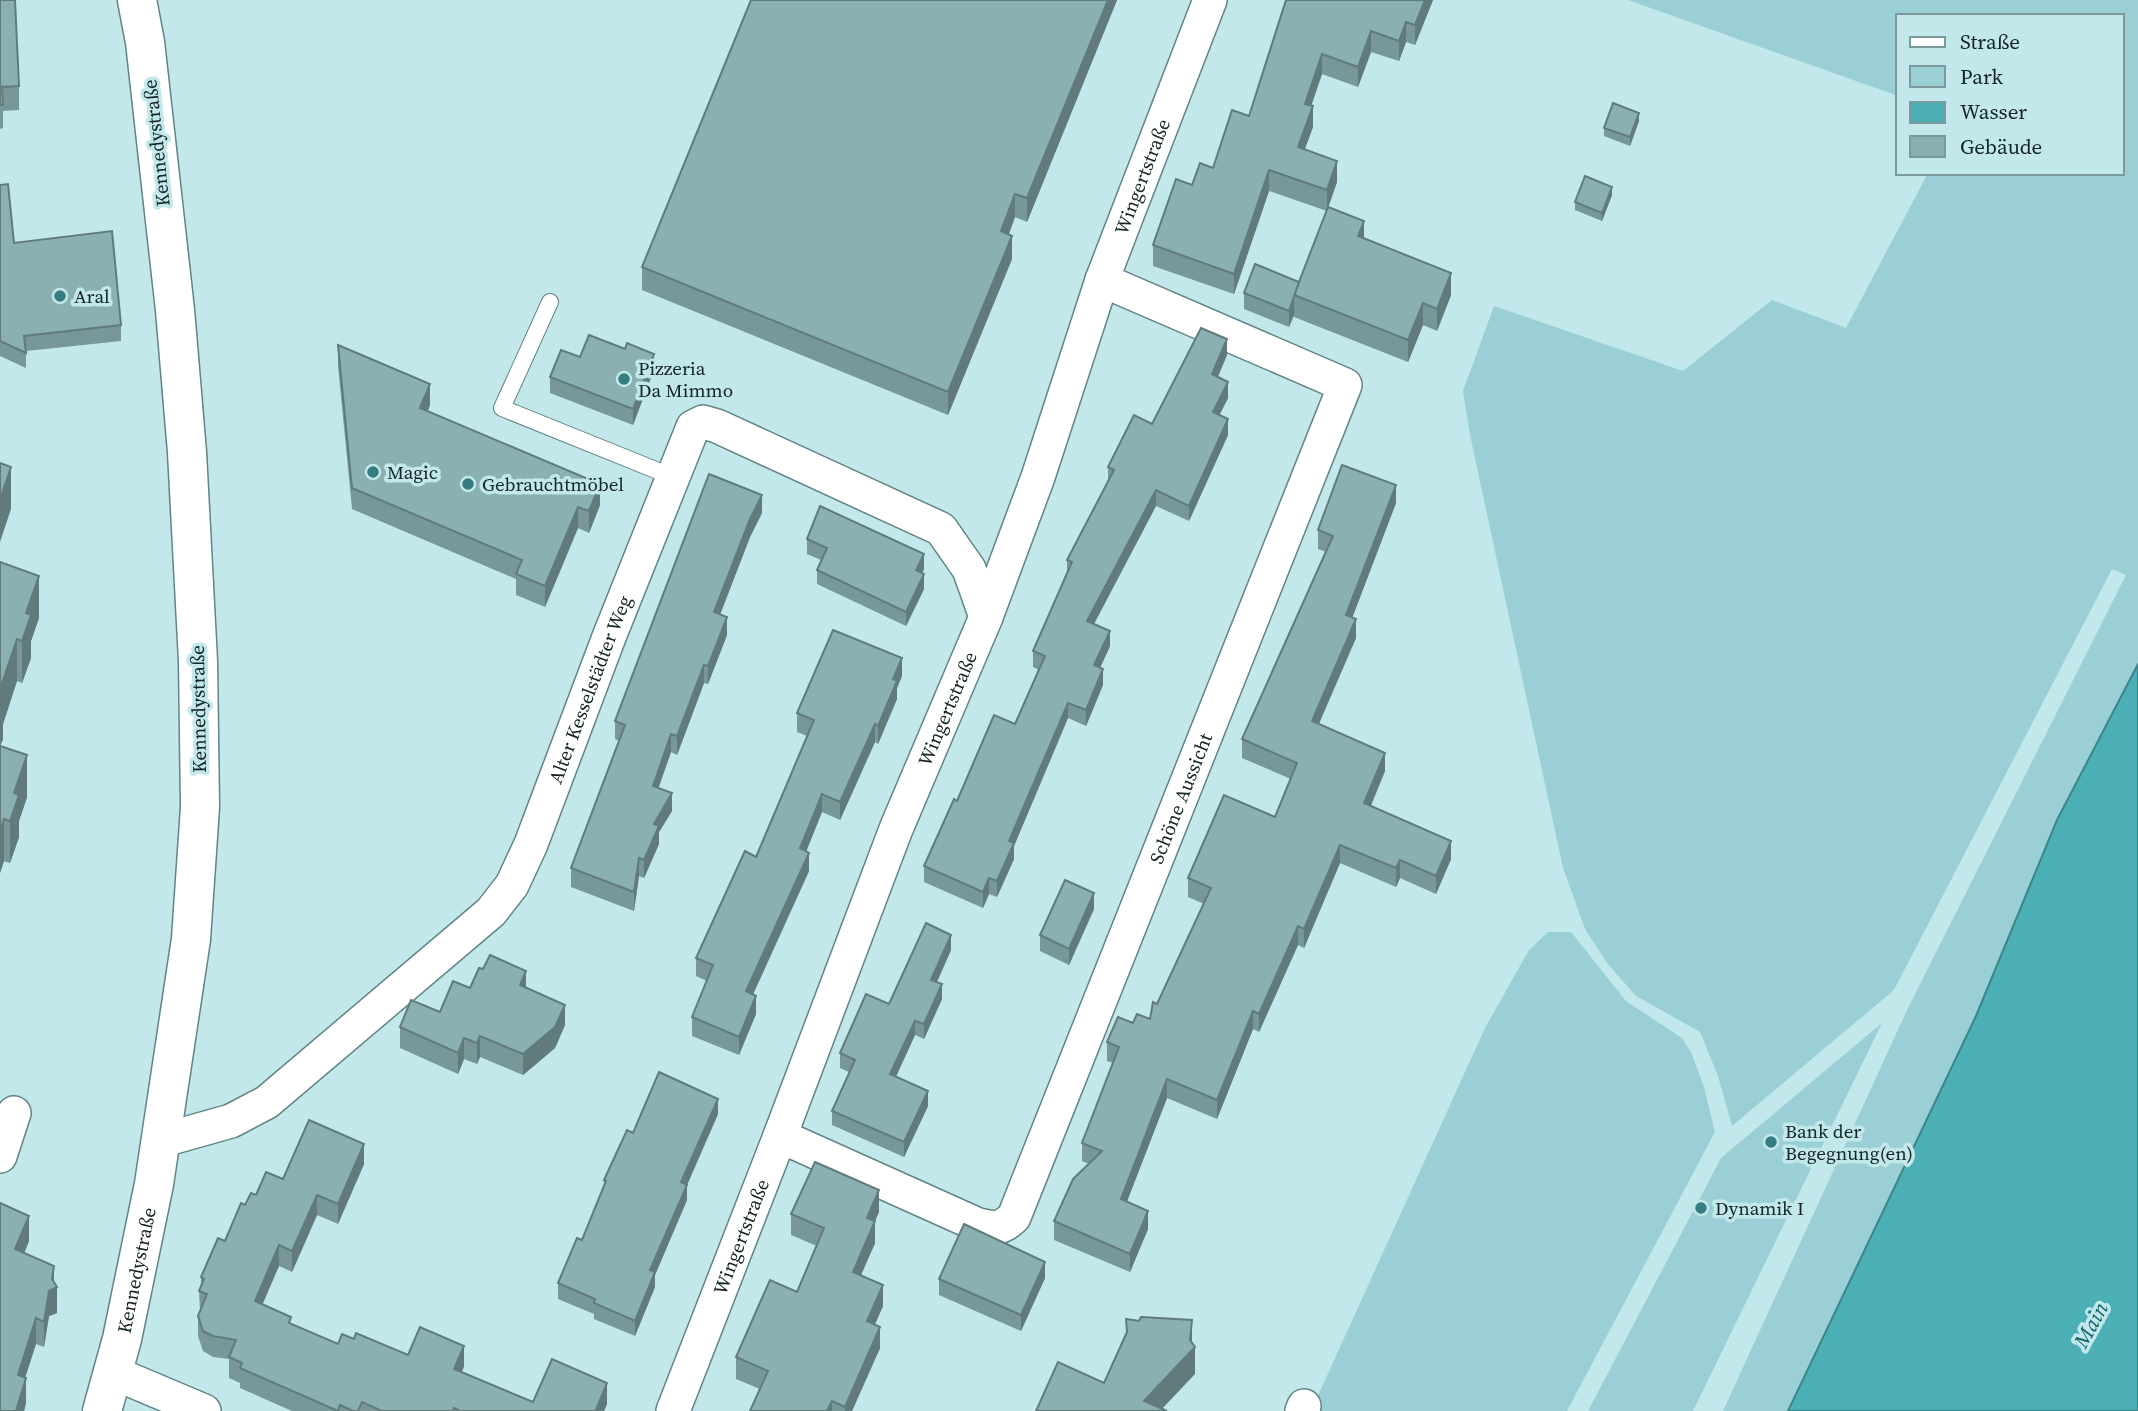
<svg xmlns="http://www.w3.org/2000/svg" width="2138" height="1411" viewBox="0 0 2138 1411" font-family="'Source Serif 4',serif">
	<style>
		.green { fill: #9ad0d5 }
		.water { fill: #4cafb6; stroke: #3b858a; stroke-width: 2 }
		.lines { fill: none; stroke-linecap: round; stroke-linejoin: round }
		.service-casing { stroke: #618486; stroke-width: 18 }
		.minor-casing { stroke: #618486; stroke-width: 36 }
		.secondary-casing { stroke: #618486; stroke-width: 41 }
		.service { stroke: #fff; stroke-width: 16 }
		.minor { stroke: #fff; stroke-width: 33 }
		.secondary { stroke: #fff; stroke-width: 38 }
		.wall { fill: #789799 }
		.shaded-wall { fill: #617b7d }
		.building { fill: #8bb0b2; stroke: #617b7d; stroke-width: 2 }
		.poi-dot { fill: #357d83; stroke: #c2e8eb; stroke-width: 2.5 }
		.labels { text-anchor: middle; stroke-width: 7; stroke-linejoin: round; paint-order: stroke }
		.street-label { font-size: 19px; fill: #142324; stroke: #c2e8eb }
		.poi-label { font-size: 19px; fill: #142324; stroke: #c2e8eb; text-anchor: start }
		.water-label { font-size: 21px; font-style: italic; fill: #0e6267; stroke: #c2e8eb }
	</style>
	<rect width="100%" height="100%" fill="#c2e8eb"/>
	<g class="green">
		<path d="M1628 0H2138V664L2057 820 1976 1016 1788 1411H1723L1908 1008 2126 575 2112 569 1894 990 1732 1126 1718 1076 1700 1032 1636 996 1607 963 1585 929 1563 868 1470 435 1463 391 1494 306 1683 371 1772 300 1846 328 1928 173H2122V16H1898V96Z"/>
		<path d="M1548 932H1571L1626 1001 1682 1038 1691 1052 1704 1087 1715 1132 1567 1411H1311L1485 1028 1529 950Z"/>
		<path d="M1882 1023 1693 1411H1588L1721 1158Z"/>
	</g>
	<path class="water" d="M2138 664V1411H1788L1976 1016 2057 820Z"/>
	<g class="lines">
		<g class="service-casing">
			<path id="service" d="M550 302 502 408 673 477"/>
		</g>
		<g class="minor-casing">
			<g id="minor">
				<path id="s1" d="M780 1136 976 1224C993 1229 1001 1230 1014 1217L1345 385 1102 280"/>
				<path id="s2" d="M160 1141 231 1121 267 1102 491 912 512 885 531 844 609 637 693 427 703 422 717 426 941 529 969 569 986 617"/>
				<path d="M0 1156 14 1113"/>
				<path d="M114 1373 204 1411"/>
				<path id="s3" d="M673 1411 780 1136 896 829 986 617 1038 477 1102 280 1210 0"/>
				<path d="M1302 1411 1304 1406"/>
			</g>
		</g>
		<g class="secondary-casing">
			<g id="secondary">
				<path id="s4" d="M102 1411 122 1339 154 1184 191 939 200 807 198 661 187 452 175 310 145 42 137 0"/>
			</g>
		</g>
		<use href="#service" class="service"/>
		<use href="#minor" class="minor"/>
		<use href="#secondary" class="secondary"/>
	</g>
	<g class="wall">
		<path d="M0 0 19 86V110L3 111V128L0 129Z"/>
		<path d="M751 0H1117L1027 222 1015 217 1009 234 1012 259 948 415 642 290V267Z"/>
		<path d="M1286 0H1433L1415 45 1406 42 1399 61 1371 52 1358 87 1322 74 1311 106 1313 127 1305 149 1337 182 1327 210 1364 238 1451 295 1437 331 1423 325 1408 362 1294 317V315L1289 327 1244 309V293L1299 282 1327 211 1269 191 1234 294 1153 266V245L1192 185 1213 168 1249 116Z"/>
		<path d="M1639 121 1630 146 1604 136V128Z"/>
		<path d="M0 185 14 243 121 325V341L26 351V368L0 356Z"/>
		<path d="M1612 195 1602 221 1575 210V202Z"/>
		<path d="M338 345 430 405 428 411 600 505 589 533 578 528 545 607 516 595V579L352 509 338 366Z"/>
		<path d="M1227 355 1218 377 1228 398 1219 415 1228 435 1189 521 1156 506 1094 624 1110 646 1100 668 1103 685 1086 726 1068 718 1014 846V859L997 897 989 894 983 908 924 882V866L957 801 1015 724 1039 670 1033 667V651L1067 573V560L1108 481V467L1152 424Z"/>
		<path d="M580 357 654 370 633 425 550 393V377Z"/>
		<path d="M1396 503 1352 618 1356 638 1319 724 1385 771 1371 806 1451 859 1436 894 1400 878 1396 887 1340 863 1304 948 1298 945 1259 1032 1253 1029 1217 1119 1167 1098 1127 1201 1148 1229 1130 1272 1054 1240V1221L1089 1164 1082 1161V1143L1113 1063 1107 1061V1042L1133 1023 1150 1019 1204 904 1188 897V878L1275 817 1291 779 1242 758V739L1326 552 1318 549V530Z"/>
		<path d="M762 513 750 537 720 615 727 635 708 684 704 683 677 755 671 752 658 788 672 811 659 832V844L644 878 639 876 634 911 571 887V868L619 741 615 739V721Z"/>
		<path d="M807 539 924 569 922 573 924 589 906 626 817 584V570L821 560 807 554Z"/>
		<path d="M0 562 39 618 31 641V658L22 683 17 681 3 724V739L0 746 27 797 19 821V837L10 863 4 861 0 873Z"/>
		<path d="M902 676 897 688V699L878 744 875 742 840 820 822 812 806 851 809 871 753 994 756 1014 739 1055 692 1036V1017L707 981 696 976V958L756 857 807 736 797 732V713Z"/>
		<path d="M1094 909 1069 965 1040 951V935Z"/>
		<path d="M951 950 937 982 942 999 924 1039 915 1035 896 1077 928 1106 904 1157 832 1125V1111L849 1072 840 1068V1053L889 1004Z"/>
		<path d="M526 988 565 1025 555 1048 523 1075 480 1057 477 1064 464 1059 458 1074 400 1048V1027L440 1012Z"/>
		<path d="M718 1114 687 1185V1200L655 1275V1287L635 1336 594 1319V1314L558 1299V1283L582 1240 604 1186V1180L633 1133Z"/>
		<path d="M364 1164 338 1224 317 1215 292 1272 279 1266 262 1304 291 1324 338 1344 354 1339 408 1355 464 1366 462 1372 533 1402 607 1404 604 1411H292L240 1388V1383L229 1378V1359L213 1357 203 1351 198 1336V1316L200 1311 199 1291 201 1287V1277L225 1241 245 1205 256 1195 283 1179Z"/>
		<path d="M0 1203 29 1241 24 1253 54 1283 57 1313 49 1316 44 1347 36 1344 25 1377 26 1403 24 1411H0Z"/>
		<path d="M879 1212 875 1221V1243L861 1275 883 1306 875 1324 880 1348 852 1411H750L760 1389 736 1379V1357L797 1292 817 1246 791 1235V1214Z"/>
		<path d="M1045 1278 1021 1331 939 1295V1279Z"/>
	</g>
	<g class="shaded-wall">
		<path d="M1108 0H1117L1027 222V198Z"/>
		<path d="M1425 0H1433L1415 45V25Z"/>
		<path d="M1406 22V42L1399 61V41Z"/>
		<path d="M1371 31V52L1358 87V67Z"/>
		<path d="M1322 54V74L1305 124V104Z"/>
		<path d="M1313 106V127L1298 167V147Z"/>
		<path d="M1639 113V121L1630 146V137Z"/>
		<path d="M1337 161V182L1327 211V190Z"/>
		<path d="M1269 170V191L1234 294V274Z"/>
		<path d="M1612 187V195L1602 221V213Z"/>
		<path d="M1015 194V217L1001 255V231Z"/>
		<path d="M1364 221V243L1358 236Z"/>
		<path d="M1012 236V259L948 415V392Z"/>
		<path d="M1451 273V295L1437 331V309Z"/>
		<path d="M1294 299V315L1289 327V311Z"/>
		<path d="M1423 303V325L1408 362V340Z"/>
		<path d="M1227 339V355L1212 390V374Z"/>
		<path d="M654 354V370L633 425V409Z"/>
		<path d="M1228 382V398L1213 428V412Z"/>
		<path d="M430 384V405L420 429V408Z"/>
		<path d="M1228 419V435L1189 521V506Z"/>
		<path d="M11 467V509L0 542V500Z"/>
		<path d="M600 484V505L589 533V511Z"/>
		<path d="M1396 485V503L1346 634V615Z"/>
		<path d="M1156 490V506L1087 637V621Z"/>
		<path d="M762 495V513L750 537 714 630V612L750 519Z"/>
		<path d="M578 507V528L545 607V586Z"/>
		<path d="M924 554V569L916 585V570Z"/>
		<path d="M924 574V589L906 626V612Z"/>
		<path d="M39 576V618L31 641V658L22 683V641L26 613Z"/>
		<path d="M727 617V635L708 684V666Z"/>
		<path d="M1356 619V638L1312 739V721Z"/>
		<path d="M1110 631V646L1094 681V665Z"/>
		<path d="M17 639V681L3 724V739L0 746V689Z"/>
		<path d="M902 658V676L897 688V699L878 744V726L893 679Z"/>
		<path d="M704 665V683L677 755V736Z"/>
		<path d="M1103 669V685L1086 726V710Z"/>
		<path d="M1068 703V718L1014 846V859L997 897V881L1009 841Z"/>
		<path d="M875 724V742L840 820V802Z"/>
		<path d="M671 734V752L653 804V786Z"/>
		<path d="M1385 753V771L1364 821V803Z"/>
		<path d="M27 755V797L19 821V837L10 863V821L14 793Z"/>
		<path d="M672 793V811L659 832V844L644 878V860L654 824Z"/>
		<path d="M822 794V812L800 867V848Z"/>
		<path d="M4 819V861L0 873V831Z"/>
		<path d="M1451 841V859L1436 894V876Z"/>
		<path d="M1340 845V863L1304 948V929Z"/>
		<path d="M809 853V871L746 1010V991Z"/>
		<path d="M639 858V876L634 911V892Z"/>
		<path d="M1400 860V878L1396 887V868Z"/>
		<path d="M989 878V894L983 908V892Z"/>
		<path d="M1094 893V909L1069 965V949Z"/>
		<path d="M1298 926V945L1259 1032V1014Z"/>
		<path d="M951 935V950L931 995V980Z"/>
		<path d="M526 971V992L520 985Z"/>
		<path d="M942 984V999L924 1039V1024Z"/>
		<path d="M756 996V1014L739 1055V1037Z"/>
		<path d="M565 1005V1025L555 1048 523 1075V1054Z"/>
		<path d="M1253 1011V1029L1217 1119V1100Z"/>
		<path d="M915 1021V1035L890 1089V1074Z"/>
		<path d="M480 1036V1057L477 1064V1043Z"/>
		<path d="M464 1038V1059L458 1074V1053Z"/>
		<path d="M1167 1079V1098L1121 1217V1199Z"/>
		<path d="M928 1091V1106L904 1157V1142Z"/>
		<path d="M718 1099V1114L687 1185V1200L655 1275V1287L635 1336V1321L650 1270 681 1182Z"/>
		<path d="M364 1144V1164L338 1224V1204Z"/>
		<path d="M879 1190V1212L867 1239V1218Z"/>
		<path d="M317 1195V1215L292 1272V1251Z"/>
		<path d="M1148 1211V1229L1130 1272V1254Z"/>
		<path d="M29 1216V1241L15 1275V1249Z"/>
		<path d="M875 1221V1243L853 1293V1272Z"/>
		<path d="M279 1245V1266L255 1322V1301Z"/>
		<path d="M1045 1262V1278L1021 1331V1315Z"/>
		<path d="M54 1266V1289L57 1287V1313L49 1316 44 1347V1322Z"/>
		<path d="M883 1285V1306L867 1342V1321Z"/>
		<path d="M36 1318V1344L18 1400V1375Z"/>
		<path d="M1192 1320V1351L1195 1347V1374L1160 1411 1144 1401 1190 1340Z"/>
		<path d="M880 1327V1348L852 1411H845V1407Z"/>
		<path d="M464 1346V1366L454 1390V1369Z"/>
		<path d="M26 1378V1403L24 1411H16Z"/>
		<path d="M607 1383V1404L604 1411H596Z"/>
		<path d="M832 1401V1411H827Z"/>
	</g>
	<g class="building">
		<path d="M0 0H15L19 86 2 87 3 105H0Z"/>
		<path d="M751 0H1108L1027 198 1015 194 1001 231 1012 236 948 392 642 267Z"/>
		<path d="M1286 0H1425L1415 25 1406 22 1399 41 1371 31 1358 67 1322 54 1305 104 1313 106 1298 147 1337 161 1327 190 1269 170 1234 274 1153 245 1176 179 1192 185 1200 163 1213 168 1232 110 1249 116Z"/>
		<path d="M1613 103 1639 113 1630 137 1604 128Z"/>
		<path d="M1585 176 1612 187 1602 213 1575 202Z"/>
		<path d="M8 184 14 243 112 231 121 325 24 336 26 353 0 341V185Z"/>
		<path d="M1328 207 1364 221 1358 236 1451 273 1437 309 1423 303 1408 340 1294 295Z"/>
		<path d="M1255 264 1299 282 1289 311 1244 293Z"/>
		<path d="M1201 328 1227 339 1212 374 1228 382 1213 412 1228 419 1189 506 1156 490 1087 621 1110 631 1094 665 1103 669 1086 710 1068 703 1009 841 1014 843 997 881 989 878 983 892 924 866 954 799 957 801 994 715 1015 724 1045 656 1033 651 1072 562 1067 560 1114 470 1108 467 1134 415 1152 424Z"/>
		<path d="M589 335 625 349 627 343 654 354 633 409 550 377 561 350 580 357Z"/>
		<path d="M338 345 430 384 420 408 600 484 589 511 578 507 545 586 516 574 522 560 352 488Z"/>
		<path d="M0 463 11 467 0 500Z"/>
		<path d="M1342 465 1396 485 1346 615 1356 619 1312 721 1385 753 1364 803 1451 841 1436 876 1400 860 1396 868 1340 845 1304 929 1298 926 1259 1014 1253 1011 1217 1100 1167 1079 1121 1199 1148 1211 1130 1254 1054 1221 1073 1179 1102 1151 1082 1143 1119 1047 1107 1042 1118 1017 1133 1023 1137 1014 1150 1019 1153 1002 1157 1004 1211 888 1188 878 1224 795 1275 817 1297 763 1242 739 1333 536 1318 530Z"/>
		<path d="M709 474 762 495 750 519 714 612 727 617 708 666 704 665 677 736 671 734 653 786 672 793 654 824 659 826 644 860 639 858 634 892 571 868 625 725 615 721Z"/>
		<path d="M820 506 924 554 916 570 924 574 906 612 817 570 827 548 807 539Z"/>
		<path d="M0 562 39 576 26 613 31 615 22 641 17 639 0 689Z"/>
		<path d="M833 630 902 658 893 679 897 681 878 726 875 724 840 802 822 794 800 848 809 853 746 991 756 996 739 1037 692 1017 713 965 696 958 745 851 756 857 814 720 797 713Z"/>
		<path d="M0 746 27 755 14 793 19 795 10 821 4 819 0 831Z"/>
		<path d="M1065 880 1094 893 1069 949 1040 935Z"/>
		<path d="M926 923 951 935 931 980 942 984 924 1024 915 1021 890 1074 928 1091 904 1142 832 1111 855 1060 840 1053 866 994 889 1004Z"/>
		<path d="M490 955 526 971 520 985 565 1005 555 1027 523 1054 480 1036 477 1043 464 1038 458 1053 400 1027 411 1000 440 1012 453 981 470 988 479 968 483 969Z"/>
		<path d="M659 1072 718 1099 681 1182 687 1185 650 1270 655 1272 635 1321 594 1303 595 1299 558 1283 577 1238 582 1240 606 1181 604 1180 627 1130 633 1133Z"/>
		<path d="M309 1120 364 1144 338 1204 317 1195 292 1251 279 1245 255 1301 291 1317 289 1323 338 1344 342 1334 354 1339 356 1333 408 1355 420 1327 464 1346 454 1369 533 1402 552 1359 607 1383 596 1410 599 1411H460L454 1408 453 1411H382L362 1402 358 1411H353L340 1405 338 1411 240 1368 242 1363 229 1357 236 1340 213 1336 203 1331 198 1316 207 1294 199 1291 204 1279 201 1277 218 1238 225 1241 241 1203 245 1205 251 1193 256 1195 266 1172 283 1179Z"/>
		<path d="M815 1162 879 1190 867 1218 875 1221 853 1272 883 1285 867 1321 880 1327 845 1407 832 1401 827 1411H750L768 1371 736 1357 770 1280 797 1292 824 1228 791 1214Z"/>
		<path d="M0 1203 29 1216 15 1249 54 1266 52 1279 57 1287 49 1291 44 1322 36 1318 18 1375 26 1378 16 1411H0Z"/>
		<path d="M964 1224 1045 1262 1021 1315 939 1279Z"/>
		<path d="M1141 1317 1192 1320 1190 1340 1195 1347 1144 1401 1167 1411H1036L1058 1362 1104 1383 1127 1332 1126 1319 1139 1321Z"/>
	</g>
	<g class="poi-dot">
		<circle cx="60" cy="296" r="7"/>
		<circle cx="624" cy="379" r="7"/>
		<circle cx="373" cy="472" r="7"/>
		<circle cx="468" cy="484" r="7"/>
		<circle cx="1771" cy="1142" r="7"/>
		<circle cx="1701" cy="1208" r="7"/>
	</g>
	<g class="labels">
		<g class="street-label">
			<text transform="translate(156 143) rotate(-96)" y="7">Kennedystraße</text>
			<text dy="7" stroke="none"><textPath href="#s3" startOffset="1321">Wingertstraße</textPath></text>
			<text dy="7" stroke="none"><textPath href="#s2" startOffset="653">Alter Kesselstädter Weg</textPath></text>
			<text dy="7" stroke="none"><textPath href="#s3" startOffset="754">Wingertstraße</textPath></text>
			<text transform="translate(198 709) rotate(-91)" y="7">Kennedystraße</text>
			<text dy="7" stroke="none"><textPath href="#s1" startOffset="707">Schöne Aussicht</textPath></text>
			<text dy="7" stroke="none"><textPath href="#s3" startOffset="187">Wingertstraße</textPath></text>
			<text dy="7" stroke="none"><textPath href="#s4" startOffset="145">Kennedystraße</textPath></text>
		</g>
		<g class="poi-label">
			<text x="74" y="303">Aral</text>
			<text x="638" y="375">Pizzeria<tspan x="638" dy="22">Da Mimmo</tspan></text>
			<text x="387" y="479">Magic</text>
			<text x="482" y="491">Gebrauchtmöbel</text>
			<text x="1785" y="1138">Bank der<tspan x="1785" dy="22">Begegnung(en)</tspan></text>
			<text x="1715" y="1215">Dynamik I</text>
		</g>
		<g class="water-label">
			<text transform="translate(2091 1325) rotate(-61)" y="7">Main</text>
		</g>
	</g>
	<rect x="1896" y="14" width="228" height="161" fill="#c2e8eb" stroke="#7c999b" stroke-width="2"/>
	<rect x="1910" y="37" width="35" height="10" fill="#ffffff" stroke="#7c999b" stroke-width="2"/>
	<text x="1960" y="49" font-size="21" fill="#142324">Straße</text>
	<rect x="1910" y="66" width="35" height="21" fill="#9ad0d5" stroke="#7c999b" stroke-width="2"/>
	<text x="1960" y="84" font-size="21" fill="#142324">Park</text>
	<rect x="1910" y="102" width="35" height="21" fill="#4cafb6" stroke="#7c999b" stroke-width="2"/>
	<text x="1960" y="119" font-size="21" fill="#142324">Wasser</text>
	<rect x="1910" y="136" width="35" height="21" fill="#8bb0b2" stroke="#7c999b" stroke-width="2"/>
	<text x="1960" y="154" font-size="21" fill="#142324">Gebäude</text>
</svg>
